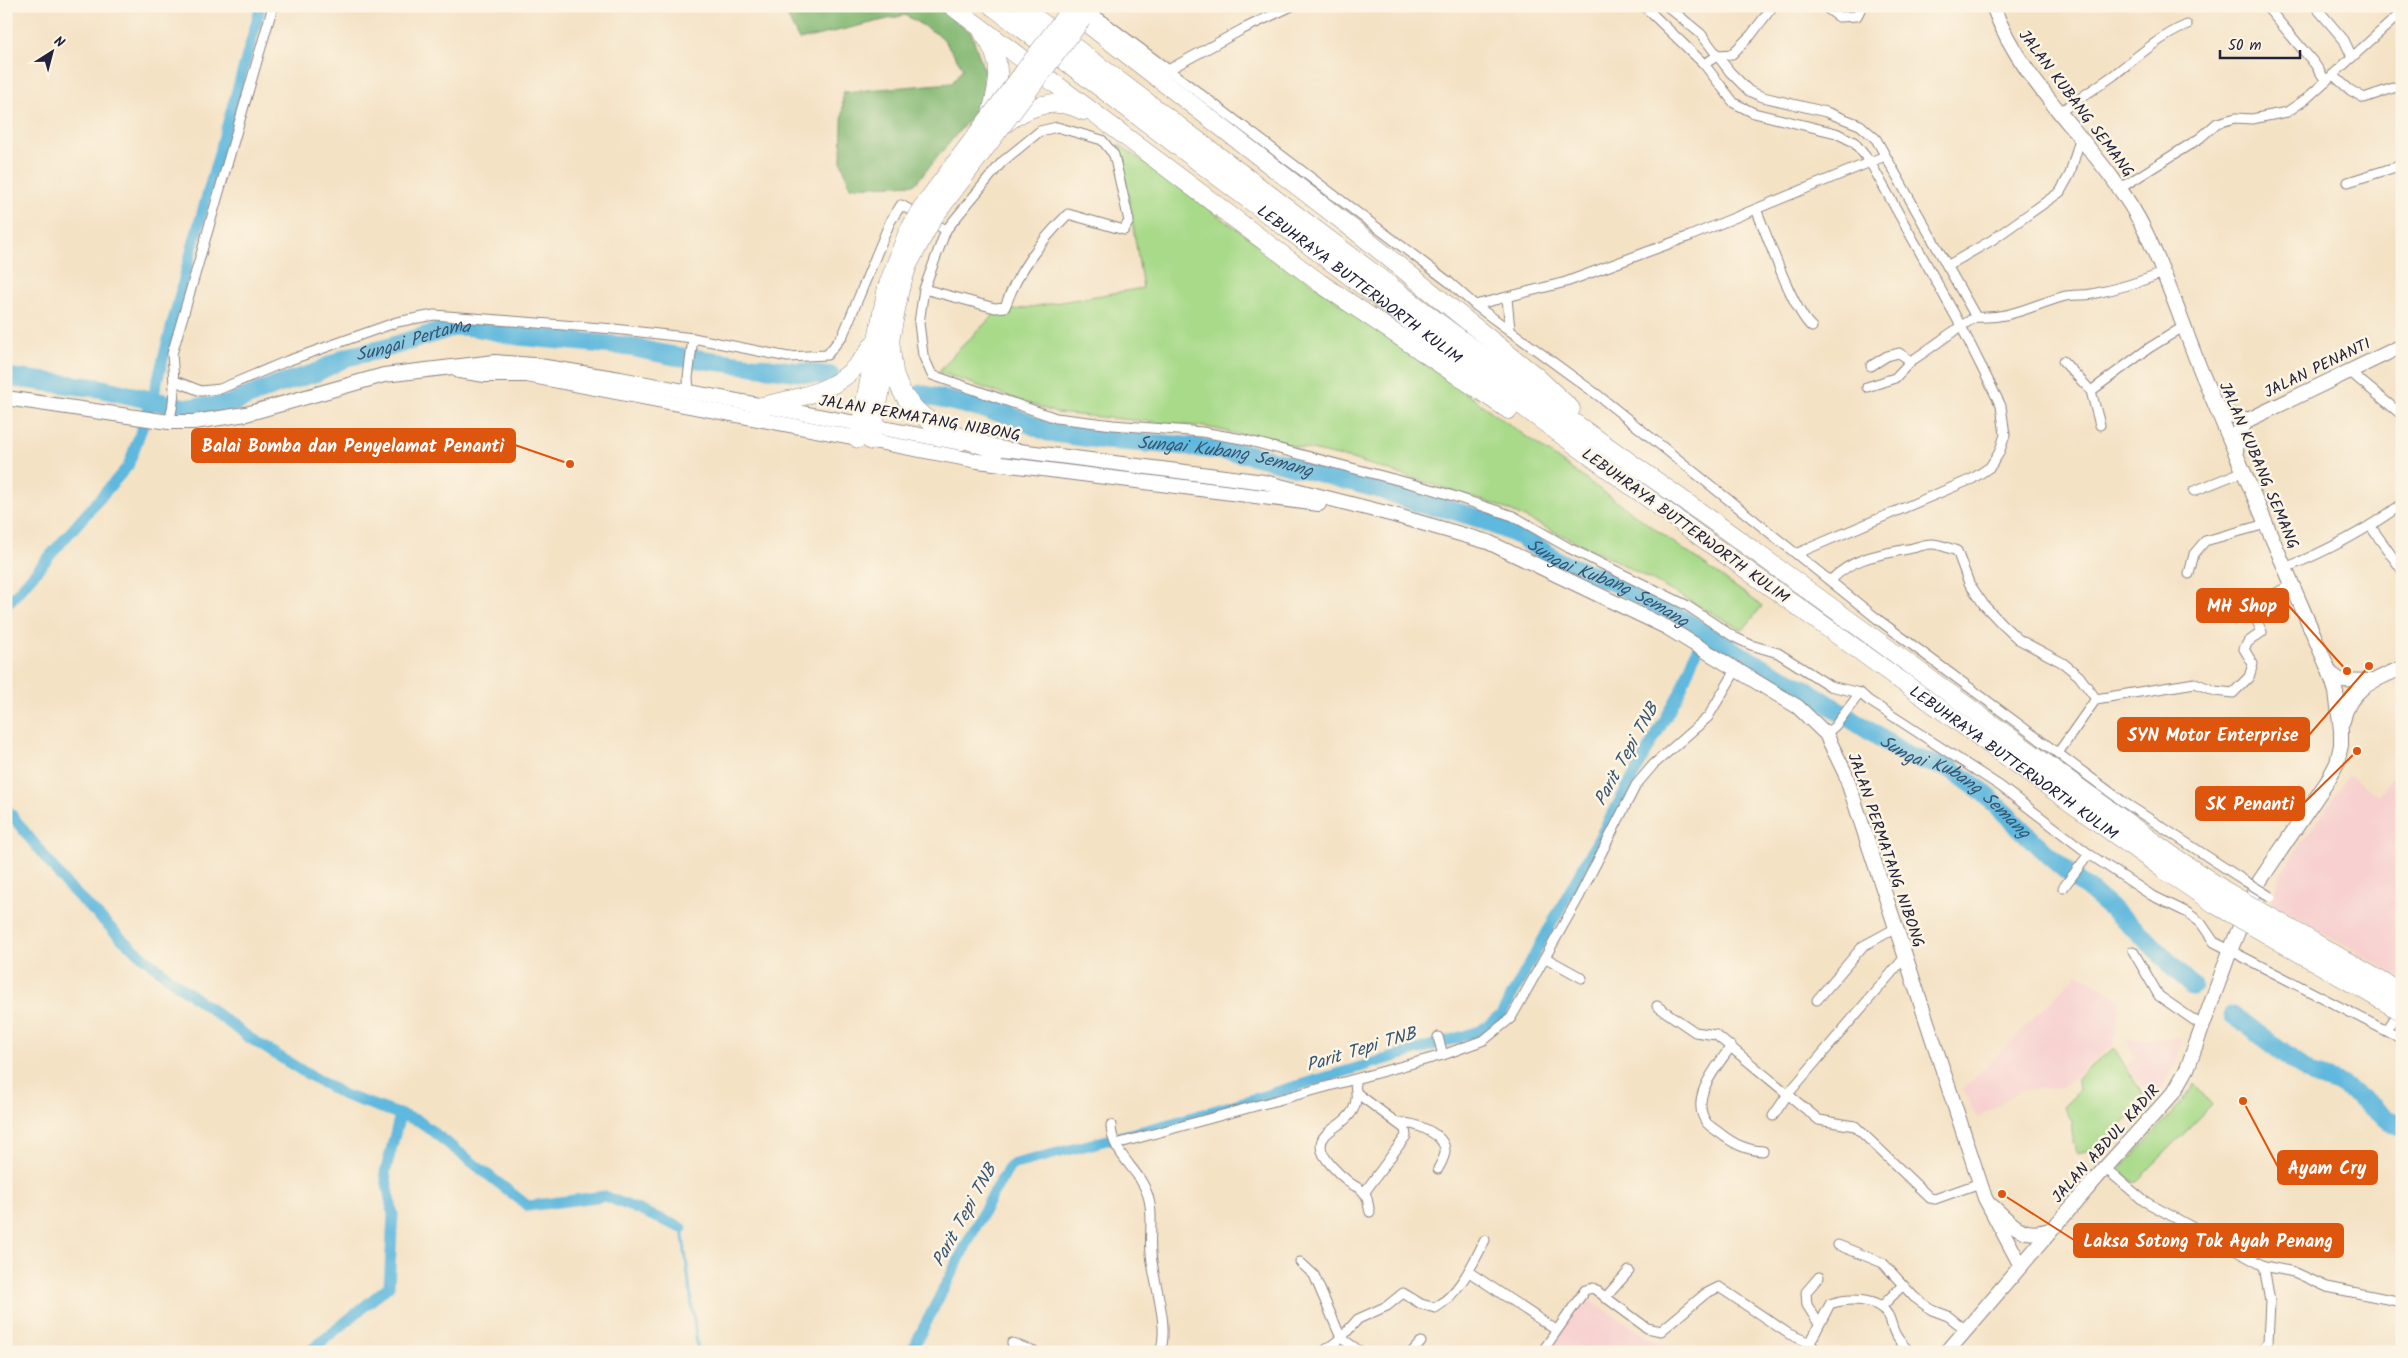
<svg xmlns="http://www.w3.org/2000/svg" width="2408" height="1358" viewBox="0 0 2408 1358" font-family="Kalam,sans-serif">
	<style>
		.built { fill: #f7d0cf }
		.green { fill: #a8da8a; stroke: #657e62 }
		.forest { fill: #86ba76; stroke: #546e58 }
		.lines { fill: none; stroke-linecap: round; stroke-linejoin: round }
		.stream { stroke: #5fb8dd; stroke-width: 3 }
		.canal { stroke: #5fb8dd; stroke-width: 11 }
		.river { stroke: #5fb8dd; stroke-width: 19 }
		.minor-casing { stroke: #8b8280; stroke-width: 11 }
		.secondary-casing { stroke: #8b8280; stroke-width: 16 }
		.motorway-casing { stroke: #8b8280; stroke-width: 19 }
		.minor { stroke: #fff; stroke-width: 9 }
		.secondary { stroke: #fff; stroke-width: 14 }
		.motorway { stroke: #fff; stroke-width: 18 }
		.minor-bridge-casing { stroke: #8b8280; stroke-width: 11; stroke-linecap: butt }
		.motorway-bridge-casing { stroke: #8b8280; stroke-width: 19; stroke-linecap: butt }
		.minor-bridge { stroke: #fff; stroke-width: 9 }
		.motorway-bridge { stroke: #fff; stroke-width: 18 }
		.labels { text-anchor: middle; stroke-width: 5; stroke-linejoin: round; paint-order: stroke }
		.street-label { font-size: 16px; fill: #22223b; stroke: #fcf5e5 }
		.water-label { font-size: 18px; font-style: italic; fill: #375674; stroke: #fcf5e5 }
		.leader { fill: none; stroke: #de560e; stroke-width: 2 }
		.callout-dot { fill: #de560e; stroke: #fcf5e5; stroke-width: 2 }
		.callout { fill: #de560e; stroke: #de560e; stroke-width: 2 }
		.callout-label { font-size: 18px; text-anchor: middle; font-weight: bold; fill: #fff }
	</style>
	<rect width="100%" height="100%" fill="#fcf5e5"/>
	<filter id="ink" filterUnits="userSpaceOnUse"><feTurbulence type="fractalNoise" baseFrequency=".02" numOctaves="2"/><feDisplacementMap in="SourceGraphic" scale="10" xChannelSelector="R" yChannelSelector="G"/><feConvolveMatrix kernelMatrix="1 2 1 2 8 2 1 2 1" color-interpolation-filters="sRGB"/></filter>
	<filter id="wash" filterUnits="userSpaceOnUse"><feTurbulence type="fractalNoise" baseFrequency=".0096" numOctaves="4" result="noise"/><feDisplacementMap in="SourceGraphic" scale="20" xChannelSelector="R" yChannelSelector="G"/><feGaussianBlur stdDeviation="1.12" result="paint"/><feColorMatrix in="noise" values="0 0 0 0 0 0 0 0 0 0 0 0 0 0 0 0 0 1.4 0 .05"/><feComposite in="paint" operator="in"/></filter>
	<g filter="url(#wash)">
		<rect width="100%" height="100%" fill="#f4e2c5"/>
		<g class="built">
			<path d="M2402 763V978L2270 902 2282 871 2349 775 2379 796Z"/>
			<path d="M2078 973 2121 999 2114 1044 2062 1088 2021 1090 1977 1119 1963 1090Z"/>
			<path d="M2181 1038 2176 1065 2164 1085 2150 1099 2127 1065 2135 1059 2127 1040Z"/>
			<path d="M1585 1297 1671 1352H1544Z"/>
		</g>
		<g class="green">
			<path d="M1120 145 1762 606 1743 630 1611 558 1497 505 1352 459 1206 427 1056 413 939 372 956 352 996 313 1143 288Z"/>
			<path d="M2114 1048 2147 1102 2097 1149 2077 1153 2072 1143 2073 1122 2063 1107 2080 1090 2077 1078Z"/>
			<path d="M2194 1084 2212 1105 2135 1183 2119 1171 2183 1101Z"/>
		</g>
		<path class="forest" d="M782 6H936L971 32 984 71 982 96 976 111 915 184 850 187 841 161 843 92 952 83 963 68 942 37 905 15 799 40Z"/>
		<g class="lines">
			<path class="stream" d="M682 1228 698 1352"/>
			<g class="canal">
				<path d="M6 606 128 466 152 401 192 248 261 6"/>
				<path d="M6 808 67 885 123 940 178 985 248 1037 304 1072 344 1095 419 1121 528 1206 605 1196 682 1228"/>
				<path d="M309 1352 389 1286 393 1215 385 1173 400 1115"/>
				<path d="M911 1352 993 1193 1011 1165 1173 1123 1480 1031 1501 1015 1681 690 1704 631"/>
			</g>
			<g class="river">
				<path id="s1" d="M6 377 98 388 186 408 227 405 276 385 315 373 347 357 383 349 457 326 474 327 518 336 625 346 674 356 831 376"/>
				<path id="s2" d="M921 394 1009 415 1048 432 1105 440 1177 445 1248 454 1383 490 1424 505 1448 509 1481 519 1520 536 1561 563 1618 584 1656 604 1749 660 1805 689 1908 756 1951 769 1982 791 2049 856 2143 936 2192 986"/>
				<path d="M2233 1015 2311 1074 2340 1084 2357 1095 2388 1121 2402 1125"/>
			</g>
		</g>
	</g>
	<g filter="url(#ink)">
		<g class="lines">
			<g class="minor-casing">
				<g id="minor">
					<path d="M1084 6 1449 282 1475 305 1599 396 1880 621 2122 801 2245 881"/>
					<path d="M1644 6 1704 64 1734 103 1754 113 1836 133 1854 142 1870 162 1961 326 2001 406 2005 435 1999 453 1990 467 1972 479 1798 553"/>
					<path d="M1667 6 1701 34 1730 72 1749 91 1763 97 1826 112 1860 125 1876 139 1976 317C2011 319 2030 306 2062 297 2072 294 2082 296 2092 294 2117 289 2140 282 2163 273"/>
					<path d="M1824 6 1839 17 1857 16 1862 6"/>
					<path d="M2266 6 2314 63 2326 81"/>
					<path d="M2315 6 2344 40 2352 57"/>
					<path d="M1704 64 1719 55 1732 54 1751 35 1773 6"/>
					<path d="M1168 70 1243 29 1292 6"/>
					<path d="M2333 75 2350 90 2364 98 2402 85"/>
					<path d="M2060 112C2078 99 2096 88 2114 75 2138 56 2159 37 2187 25"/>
					<path d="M2348 182 2402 165"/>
					<path d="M2119 189 2200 138 2217 123 2236 118 2252 119 2287 112 2306 99 2402 12"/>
					<path d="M1756 209C1767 235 1793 311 1812 327"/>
					<path d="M1947 266 1992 240 2060 192 2070 174 2080 139"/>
					<path d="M924 289 995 308 1005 307C1018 270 1041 241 1068 214L1124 230 1129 221 1114 155 1102 140 1057 127 1040 131 1002 162 946 230 924 289 919 323 923 355 932 375 1056 418 1113 425 1202 432 1242 439 1435 490 1513 516 1569 548 1686 605 1734 637 1751 645 1778 653 1830 686 1860 693 1868 700 2000 786 2089 854 2151 895 2188 913 2201 923 2214 942 2402 1039"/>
					<path d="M1507 298 1510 330"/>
					<path d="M1475 305 1566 282 1690 236 1885 156"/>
					<path d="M2063 361 2091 391"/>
					<path d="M1871 366 1887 356 1899 353 1911 361C1934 347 1954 329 1976 317"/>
					<path d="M2349 371 2402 415"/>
					<path d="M175 381 201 391 220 389 287 361 397 322 434 315 614 329 693 338 788 357 827 355 843 335 890 222 901 205 946 230"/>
					<path d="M1867 387 1895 378 1911 361"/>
					<path d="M689 392 688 378 693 338"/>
					<path d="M169 422C176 399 174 378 172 354L273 6"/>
					<path d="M2100 425 2091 391 2149 348 2183 327"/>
					<path d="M2194 491 2244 471"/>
					<path d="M2371 527 2402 570"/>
					<path d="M2285 568C2327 551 2365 531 2402 504"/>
					<path d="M2189 574 2194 554 2205 541 2266 524"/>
					<path d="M1831 580C1854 557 1878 555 1908 549 1915 548 1924 544 1931 544 1940 544 1948 548 1957 551L1969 583 1984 605 2002 624 2018 639 2063 663 2079 676 2096 699"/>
					<path d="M2226 617 2252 611"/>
					<path d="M1826 734 1835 726 1860 693"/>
					<path d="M2058 753 2096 699 2195 683 2215 691 2233 693 2249 677 2253 664 2244 649 2248 642 2262 632 2252 611 2261 606 2266 599 2292 584"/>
					<path d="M2063 888 2089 854"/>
					<path d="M2133 951 2159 996 2204 1027"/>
					<path d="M1546 958 1582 978"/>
					<path d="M1817 1000 1863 946 1896 928"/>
					<path d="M1657 1006 1695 1032 1716 1035 1819 1120 1855 1126 1930 1198 1935 1199 1980 1183"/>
					<path d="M2386 1030 2400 1009"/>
					<path d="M1438 1037 1443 1055"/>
					<path d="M1731 1046C1718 1066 1689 1096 1706 1122 1709 1126 1716 1130 1721 1134 1734 1144 1746 1150 1763 1151"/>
					<path d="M1354 1080C1367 1127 1321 1123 1321 1146 1321 1158 1340 1175 1349 1182 1353 1186 1361 1188 1365 1193 1368 1198 1368 1206 1370 1212"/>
					<path d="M1358 1094 1405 1129 1406 1136 1364 1193"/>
					<path d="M1773 1116 1788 1094 1905 957"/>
					<path d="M1399 1123C1413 1122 1445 1133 1445 1151 1445 1157 1441 1163 1438 1169"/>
					<path d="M1111 1125C1111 1154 1141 1170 1148 1196 1154 1214 1149 1234 1151 1253 1153 1282 1170 1325 1160 1352"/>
					<path d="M1116 1144 1443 1055 1484 1040 1511 1018 1579 897 1636 785 1653 765 1708 717 1736 670"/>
					<path d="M2105 1168 2144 1201 2264 1266 2294 1272 2327 1287 2402 1302"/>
					<path d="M1838 1245 1883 1263 1914 1297 1932 1310 1948 1316 1966 1330"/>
					<path d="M1300 1262 1314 1275 1341 1338 1361 1352"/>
					<path d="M1469 1272 1556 1330"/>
					<path d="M1605 1298 1629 1271"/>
					<path d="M1881 1307 1903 1285"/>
					<path d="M1819 1324 1807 1305 1806 1292 1819 1277"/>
					<path d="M1012 1343 1035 1352"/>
					<path d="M1810 1343 1830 1304C1847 1298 1877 1297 1888 1315 1892 1322 1892 1330 1897 1337 1900 1342 1905 1347 1910 1352"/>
					<path d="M1323 1352 1341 1338 1358 1319 1387 1306 1403 1293 1421 1304 1435 1308C1459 1294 1473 1264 1485 1240"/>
					<path d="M1412 1352 1421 1342"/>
					<path d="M1542 1352 1585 1290 1593 1288 1647 1328 1661 1331 1705 1294 1719 1287 1789 1334 1810 1343 1817 1352"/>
					<path d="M2261 1352 2268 1342 2270 1302 2264 1266"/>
				</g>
			</g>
			<g class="secondary-casing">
				<g id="secondary">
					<path d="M459 371 485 375H527L978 461 1319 504"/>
					<path d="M6 398 169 422H194L246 414 384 375 495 362 533 365 620 379 962 443"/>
					<path d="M2217 405 2224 413 2248 420"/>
					<path d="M988 447 1264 482 1394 515 1488 542 1666 627 1798 707 1826 734 1845 773 1985 1198 2021 1266"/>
					<path d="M2236 451 2238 433 2248 420 2402 346"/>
					<path d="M2330 673 2340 680 2370 681"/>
					<path d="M2343 721C2349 688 2374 680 2402 668"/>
					<path d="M1992 1206C2013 1225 2022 1240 2052 1229"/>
					<path d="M1947 1352 2105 1168 2174 1092 2187 1069 2230 951 2257 885 2327 782 2337 763 2341 745V730L2336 692 2330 673C2287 572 2243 472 2201 371 2182 324 2167 276 2145 231 2106 151 2023 90 1993 6"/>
				</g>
			</g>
			<g class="motorway-casing">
				<g id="motorway">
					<path d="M952 6 1320 283 1509 410"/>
					<path id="s3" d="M992 6 1518 403 1712 545"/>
					<path d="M1020 6 1528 390 1724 529"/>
					<path d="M1071 11 1358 233 1537 377 1571 409"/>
					<path d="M983 33C1005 62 999 84 990 117"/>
					<path d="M1006 123C1029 106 1056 96 1083 111"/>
					<path d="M890 340C892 352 892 367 896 379 911 421 958 439 997 449"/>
					<path d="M758 407C808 395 843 392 872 346"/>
					<path d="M858 439 887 287"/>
					<path d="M871 441 900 289"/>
				</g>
			</g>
			<use href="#minor" class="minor"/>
			<use href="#secondary" class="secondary"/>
			<use href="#motorway" class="motorway"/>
			<g class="minor-bridge-casing">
				<path id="minor-bridge" d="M2245 881 2271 897"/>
			</g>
			<g class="motorway-bridge-casing">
				<g id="motorway-bridge">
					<path d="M887 287 907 234 921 209 1070 10"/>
					<path d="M900 289 908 265 933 218 1082 19"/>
					<path d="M1724 529 2173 856 2224 890 2402 993"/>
					<path id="s4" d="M1712 545 2163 869 2216 905 2402 1012"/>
				</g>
			</g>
			<use href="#minor-bridge" class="minor-bridge"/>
			<use href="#motorway-bridge" class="motorway-bridge"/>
		</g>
	</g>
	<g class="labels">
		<g class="street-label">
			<text transform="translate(2077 103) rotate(53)" y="6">JALAN KUBANG SEMANG</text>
			<text dy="6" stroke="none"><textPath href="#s3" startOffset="461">LEBUHRAYA BUTTERWORTH KULIM</textPath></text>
			<text transform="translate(2317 367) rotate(-26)" y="6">JALAN PENANTI</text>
			<text transform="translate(920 417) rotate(10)" y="6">JALAN PERMATANG NIBONG</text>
			<text transform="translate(2260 465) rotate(67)" y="6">JALAN KUBANG SEMANG</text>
			<text transform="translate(1686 525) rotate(36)" y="6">LEBUHRAYA BUTTERWORTH KULIM</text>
			<text dy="6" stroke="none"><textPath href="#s4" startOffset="372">LEBUHRAYA BUTTERWORTH KULIM</textPath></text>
			<text transform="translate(1887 850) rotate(71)" y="6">JALAN PERMATANG NIBONG</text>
			<text transform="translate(2105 1143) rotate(-48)" y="6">JALAN ABDUL KADIR</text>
		</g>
		<g class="water-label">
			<text dy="6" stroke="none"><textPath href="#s1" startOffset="422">Sungai Pertama</textPath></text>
			<text dy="6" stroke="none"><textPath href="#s2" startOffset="312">Sungai Kubang Semang</textPath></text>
			<text dy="6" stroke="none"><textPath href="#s2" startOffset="719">Sungai Kubang Semang</textPath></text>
			<text transform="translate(1626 754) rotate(-61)" y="6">Parit Tepi TNB</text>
			<text dy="6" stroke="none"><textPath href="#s2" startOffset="1124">Sungai Kubang Semang</textPath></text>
			<text transform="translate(1361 1049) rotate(-17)" y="6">Parit Tepi TNB</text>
			<text transform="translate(964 1215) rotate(-61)" y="6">Parit Tepi TNB</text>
		</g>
	</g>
	<path class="leader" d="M570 464L515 445M2347 671L2288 605M2369 666L2309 735M2357 751L2304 803M2243 1101L2278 1167M2002 1194L2074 1240"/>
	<g class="callout-dot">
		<circle cx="570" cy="464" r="5"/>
		<circle cx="2347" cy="671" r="5"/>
		<circle cx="2369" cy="666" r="5"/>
		<circle cx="2357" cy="751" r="5"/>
		<circle cx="2243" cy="1101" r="5"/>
		<circle cx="2002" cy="1194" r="5"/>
	</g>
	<g class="callout">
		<rect x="192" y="429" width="323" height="33" rx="5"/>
		<rect x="2197" y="589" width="91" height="33" rx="5"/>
		<rect x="2118" y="718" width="191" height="33" rx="5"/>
		<rect x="2196" y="787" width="108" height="33" rx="5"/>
		<rect x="2278" y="1151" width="99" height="33" rx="5"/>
		<rect x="2074" y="1224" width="269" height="33" rx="5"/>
	</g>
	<g class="callout-label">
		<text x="353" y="452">Balai Bomba dan Penyelamat Penanti</text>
		<text x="2242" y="612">MH Shop</text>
		<text x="2213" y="741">SYN Motor Enterprise</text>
		<text x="2250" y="810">SK Penanti</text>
		<text x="2327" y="1174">Ayam Cry</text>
		<text x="2208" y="1247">Laksa Sotong Tok Ayah Penang</text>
	</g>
	<rect width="2408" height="1358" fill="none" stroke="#fcf5e5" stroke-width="25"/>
	<g transform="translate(52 52) rotate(36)" stroke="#fcf5e5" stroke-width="4" paint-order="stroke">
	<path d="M0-4L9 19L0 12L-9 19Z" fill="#22223b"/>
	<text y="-8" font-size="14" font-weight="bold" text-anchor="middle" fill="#22223b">N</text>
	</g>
	<path d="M2220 50v8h80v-8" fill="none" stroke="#22223b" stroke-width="2.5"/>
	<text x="2228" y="50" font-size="15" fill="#22223b" stroke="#fcf5e5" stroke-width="4" paint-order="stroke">50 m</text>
</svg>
